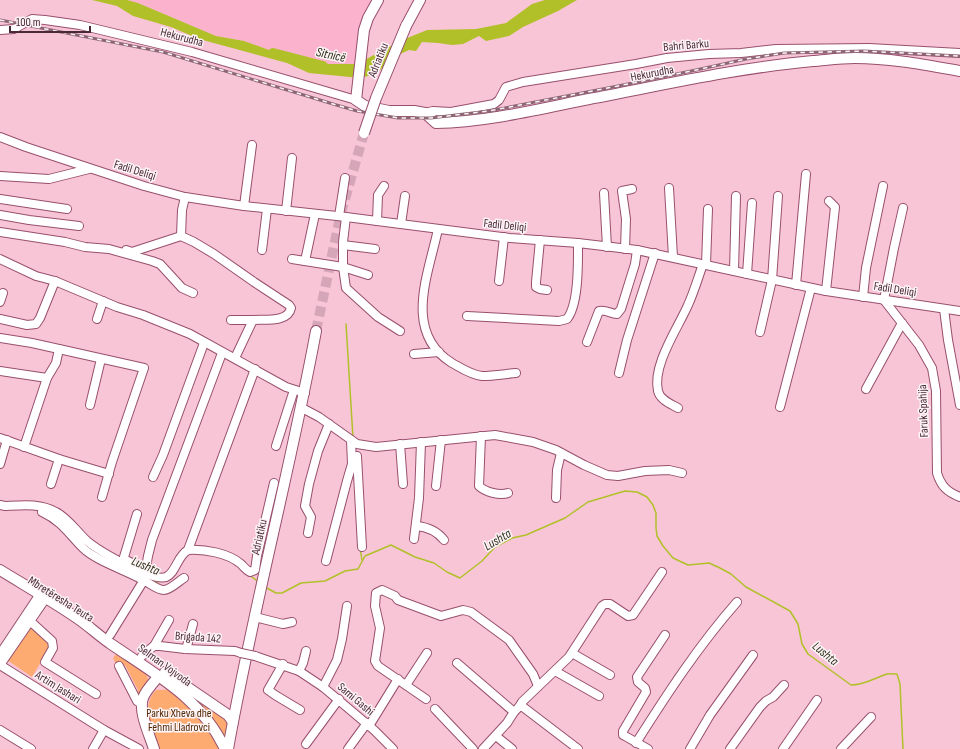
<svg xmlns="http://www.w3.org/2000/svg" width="960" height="749" viewBox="0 0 960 749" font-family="'Sofia Sans Condensed',sans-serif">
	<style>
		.built { fill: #fab2cd }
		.green { fill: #feab71 }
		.water { fill: #b1c029 }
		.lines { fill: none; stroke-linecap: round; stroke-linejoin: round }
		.stream { stroke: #b1c029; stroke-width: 1.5 }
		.river { stroke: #b1c029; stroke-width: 10 }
		.major-tunnel { stroke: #d5a6b7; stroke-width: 10; stroke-dasharray: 10 5; stroke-linecap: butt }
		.minor-casing { stroke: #984f6d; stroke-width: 10 }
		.major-casing { stroke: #984f6d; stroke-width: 12 }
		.minor { stroke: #fff; stroke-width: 8 }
		.major { stroke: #fff; stroke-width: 10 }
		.rail-casing { stroke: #8d6675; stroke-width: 3 }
		.rail { stroke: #fdf4f7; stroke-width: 1.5; stroke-dasharray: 4.5; stroke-linecap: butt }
		.minor-bridge-casing { stroke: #984f6d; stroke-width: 10; stroke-linecap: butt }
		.major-bridge-casing { stroke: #984f6d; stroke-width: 12; stroke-linecap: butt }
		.minor-bridge { stroke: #fff; stroke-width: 8 }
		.major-bridge { stroke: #fff; stroke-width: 10 }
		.labels { text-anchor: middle; stroke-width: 3; stroke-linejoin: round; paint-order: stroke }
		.street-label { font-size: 12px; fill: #492936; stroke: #fdf4f7 }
		.park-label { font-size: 12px; fill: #522803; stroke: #fdf4f7 }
		.water-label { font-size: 13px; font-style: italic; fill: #2f321b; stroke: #fdf4f7 }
	</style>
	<rect width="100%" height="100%" fill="#f8c5d7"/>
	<path class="built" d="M127 0H375L356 64H323L302 62 244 41 216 36 138 3Z"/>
	<g class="green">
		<path d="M32 626 51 645 32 677 7 660Z"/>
		<path d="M117 653 146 673 149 682 138 696 136 693 138 690 125 665 123 666 120 662 116 664 113 658Z"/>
		<path d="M185 689 229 721 224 749H159C152 730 140 706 156 690Z"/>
	</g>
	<path class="water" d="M92 0H127L138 3 216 36 244 41 302 62 323 64H357L400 41 427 30 476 29 506 23 532 4 545 0H577L558 11 523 27 509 36 486 41 479 36 463 44 452 45 438 43 422 42 416 51 409 50 394 57 376 74 360 78 309 73 287 63 199 39 171 27 133 16 117 6Z"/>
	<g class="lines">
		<g class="stream">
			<path d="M346 324 353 438"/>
			<path d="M360 548 362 560"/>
			<path d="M249 575 259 582"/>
			<path d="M150 579 157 582 166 580"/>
			<path d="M265 587 276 593H282L301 583 325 581 345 571 358 569 365 556 391 545 415 557 434 563 447 572 460 578 482 561 495 547 512 538 526 535 565 518 588 502 625 491 637 492 647 497 653 505 656 513V528L657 536 663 546 673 558 688 565 709 563 720 568 731 574 746 587 790 611 798 624 802 644 808 654 851 685C864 685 873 679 884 675 888 673 893 674 897 674L900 684 903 749"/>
		</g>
		<path class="river" d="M273 53 323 66"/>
		<path class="major-tunnel" d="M316 331 341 213 364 133"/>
		<g class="minor-casing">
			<g id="minor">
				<path d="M0 30 14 29 32 19 45 20 80 25 192 52 356 100"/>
				<path d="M425 113 433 111 451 112 494 104 499 100 506 87 523 82 636 64 667 58 709 54 741 53 776 49 869 48 960 53"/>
				<path d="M0 137 26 147 144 186 185 197 244 206 346 217 510 238 578 243 637 250 826 291 960 311"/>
				<path d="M0 176 49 179 89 169"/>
				<path d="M669 188 673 257"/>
				<path d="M604 193 607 247"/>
				<path d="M185 197 182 210 181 236 194 242 214 254 254 282 289 305 291 308C288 323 264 319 253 320L235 358"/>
				<path d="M0 199 67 209"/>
				<path d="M244 206 252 145"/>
				<path d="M286 211 292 158"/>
				<path d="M0 215 29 220 79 226"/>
				<path d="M339 216 345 178"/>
				<path d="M346 217 343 242V267L346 288 378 317 400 331"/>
				<path d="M377 221 378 195 384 186"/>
				<path d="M401 224 405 196"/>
				<path d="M438 229C429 273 402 332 452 363 461 368 471 375 482 376 493 376 505 374 516 373"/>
				<path d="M0 232 65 242 85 247 109 249 152 261 160 264 182 288 193 293"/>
				<path d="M540 240 536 282V287L540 289 547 290"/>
				<path d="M343 245 375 249"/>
				<path d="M625 249 626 219 622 191 632 189"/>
				<path d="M126 250 132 252 181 236"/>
				<path d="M262 250 267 209"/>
				<path d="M0 259 36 276 55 281 117 307 143 315 190 334 286 387 305 393"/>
				<path d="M292 259 343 267 368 275"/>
				<path d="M305 261 315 214"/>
				<path d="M706 265 708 209"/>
				<path d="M734 271 736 196"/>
				<path d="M747 274 752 203"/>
				<path d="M499 281 504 237"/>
				<path d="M796 285 806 174"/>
				<path d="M826 291 835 207 829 201"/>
				<path d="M863 297 866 268 883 186"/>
				<path d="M884 300 919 345 932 368 936 391 937 473C941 486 947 492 960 497"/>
				<path d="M884 300 894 248 903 208"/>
				<path d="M0 302 3 293"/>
				<path d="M944 309 948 340 960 405"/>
				<path d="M467 316 559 321 567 319C579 304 578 262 578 243"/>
				<path d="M0 319 27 325 36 324 40 318 55 281"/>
				<path d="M97 319 103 301"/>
				<path d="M231 320H253"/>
				<path d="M760 332 772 280 778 196"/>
				<path d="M0 338 32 343 144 368 112 462 102 497"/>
				<path d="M587 342 599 311C605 309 611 314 617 314L621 309 635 264 637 250"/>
				<path d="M414 354 439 352"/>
				<path d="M0 371 47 378"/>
				<path d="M619 373 627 340 655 253"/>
				<path d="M866 389 902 323"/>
				<path d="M90 405 101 359"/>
				<path d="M780 407 811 288"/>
				<path d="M302 408 319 417 357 444 376 447 495 435 533 442 556 450 584 465 607 475 618 476 645 471 669 470 682 473"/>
				<path d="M678 408C671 404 660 400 658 391 652 365 678 328 688 305 694 292 698 278 703 264"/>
				<path d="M481 436 479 486C485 492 500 496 508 493"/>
				<path d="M0 438 59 459 109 474"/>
				<path d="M400 444 403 484"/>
				<path d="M276 446 294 390"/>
				<path d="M24 447 47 378 56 363 59 349"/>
				<path d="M357 456 362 547"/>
				<path d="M0 464 7 440"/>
				<path d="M153 477 163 455 204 343"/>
				<path d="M51 484 59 459"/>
				<path d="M436 486 441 440"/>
				<path d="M556 498 557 470 561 453"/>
				<path d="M0 505 5 506C23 505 40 503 56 512 68 518 77 532 87 541 99 551 152 582 166 577 176 573 177 556 188 550 205 549 228 553 241 564 244 567 246 570 250 572L255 570 257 556 274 483"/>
				<path d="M42 512C63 522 68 533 83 548 96 561 128 571 145 581 151 584 157 590 164 590 170 590 179 581 184 578"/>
				<path d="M416 526C428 527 437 531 444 540"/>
				<path d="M308 533 311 517 305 506 309 484 318 451 329 424"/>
				<path d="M414 539 419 498 421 442"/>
				<path d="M188 550 255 369"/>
				<path d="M326 561 347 481 352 464 351 440"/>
				<path d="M132 563 124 559V557L137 514"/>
				<path d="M255 617 283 624 292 622"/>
				<path d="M30 621 52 641 53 648 45 662 96 694"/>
				<path d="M110 635 144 580 148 556 152 540 222 353"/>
				<path d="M154 646 169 620"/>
				<path d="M185 649 187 646 193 624"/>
				<path d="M572 653 610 675"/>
				<path d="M0 654 40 594"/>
				<path d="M142 656 150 649 154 646H160L185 649 235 651 241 653"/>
				<path d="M255 656 299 671 323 687 374 730 393 749"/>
				<path d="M457 663 514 712"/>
				<path d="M283 664 268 690 275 695 300 710"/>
				<path d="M0 665 104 730 139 749"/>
				<path d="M0 665 46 598"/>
				<path d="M119 666 137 701 142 704"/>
				<path d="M299 671 303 663 306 651"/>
				<path d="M555 671 599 696"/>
				<path d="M406 685 427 653"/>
				<path d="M323 687 337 660 342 639 347 606"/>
				<path d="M426 699 378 666 375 661 380 628 375 606 376 593 382 590 395 596 398 600 441 616 463 610 471 612 509 640 533 674 538 686"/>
				<path d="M519 707H523L578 749"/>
				<path d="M435 709 473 749"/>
				<path d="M369 726 398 679"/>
				<path d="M0 730 31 749"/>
				<path d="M496 736 512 749"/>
				<path d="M636 743C667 694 699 645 737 602"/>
				<path d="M306 744 339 699"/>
				<path d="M93 749 104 730"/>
				<path d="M348 749 367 723"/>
				<path d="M483 749 507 723 514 712 519 707 522 702 569 657 602 606 605 604H610L628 616 633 615 662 572"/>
				<path d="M648 749 625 736 623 735V731L646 692 645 688 638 682 637 677 665 635"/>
				<path d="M690 749 710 715 753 655"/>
				<path d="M730 749 760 707 766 701 773 697 784 685"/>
				<path d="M783 749 817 700"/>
				<path d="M841 749 871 717"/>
			</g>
		</g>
		<g class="major-casing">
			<g id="major">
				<path d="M378 0 368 18 364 30 356 100 365 106 389 111H414L425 113 436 123C487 122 539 109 589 99 663 85 737 68 813 61 826 60 841 58 855 58 890 58 926 65 960 71"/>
				<path d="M406 26 420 0"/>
				<path d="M0 570C26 586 52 601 77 618 89 626 99 636 111 644 155 674 202 699 225 749"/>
				<path d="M165 672 228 715 233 722"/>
				<path d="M154 749C150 736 138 711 143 698 146 690 154 682 159 676"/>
				<path d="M228 749C253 609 290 471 316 331"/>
			</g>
		</g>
		<use href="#minor" class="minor"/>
		<use href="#major" class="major"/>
		<g class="rail-casing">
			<path id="rail" d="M0 20 163 52 333 104 357 111 398 118H431L489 111 618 86 696 70 746 59 784 53 864 51 960 56"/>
		</g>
		<use href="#rail" class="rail"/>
		<g class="minor-bridge-casing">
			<path id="minor-bridge" d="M241 653 255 656"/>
		</g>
		<g class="major-bridge-casing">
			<path id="major-bridge" d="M364 133 376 98 406 26"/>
		</g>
		<use href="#minor-bridge" class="minor-bridge"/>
		<use href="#major-bridge" class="major-bridge"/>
	</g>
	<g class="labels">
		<g class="street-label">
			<text transform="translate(182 37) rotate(15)" y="4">Hekurudha</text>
			<text transform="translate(686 45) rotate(-5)" y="4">Bahri Barku</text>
			<text transform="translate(378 60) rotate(-68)" y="4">Adriatiku</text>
			<text transform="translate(652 73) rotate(-11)" y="4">Hekurudha</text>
			<text transform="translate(135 170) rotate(17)" y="4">Fadil Deliqi</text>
			<text transform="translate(505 225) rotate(6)" y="4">Fadil Deliqi</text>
			<text transform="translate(895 289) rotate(9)" y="4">Fadil Deliqi</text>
			<text transform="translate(923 411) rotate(-92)" y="4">Faruk Spahija</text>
			<text transform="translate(259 537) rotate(-77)" y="4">Adriatiku</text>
			<text transform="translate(61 599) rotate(32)" y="4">Mbretëresha Teuta</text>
			<text transform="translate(198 637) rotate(4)" y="4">Brigada 142</text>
			<text transform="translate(165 665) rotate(36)" y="4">Selman Vojvoda</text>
			<text transform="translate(58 687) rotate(32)" y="4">Artim Jashari</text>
			<text transform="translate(356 699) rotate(40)" y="4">Sami Gashi</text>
		</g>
		<g class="park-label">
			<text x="179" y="717">Parku Xheva dhe<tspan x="179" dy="14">Fehmi Lladrovci</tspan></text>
		</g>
		<g class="water-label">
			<text transform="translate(331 54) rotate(12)" y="5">Sitnicë</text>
			<text transform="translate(497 539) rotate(-31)" y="5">Lushta</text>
			<text transform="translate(146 565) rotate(23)" y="5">Lushta</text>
			<text transform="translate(826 653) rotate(40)" y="5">Lushta</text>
		</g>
	</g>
	<path d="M10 26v6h80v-6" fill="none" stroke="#492936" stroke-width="2"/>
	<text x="16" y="26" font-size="12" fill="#492936" stroke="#fdf4f7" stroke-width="3" paint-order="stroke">100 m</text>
</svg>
